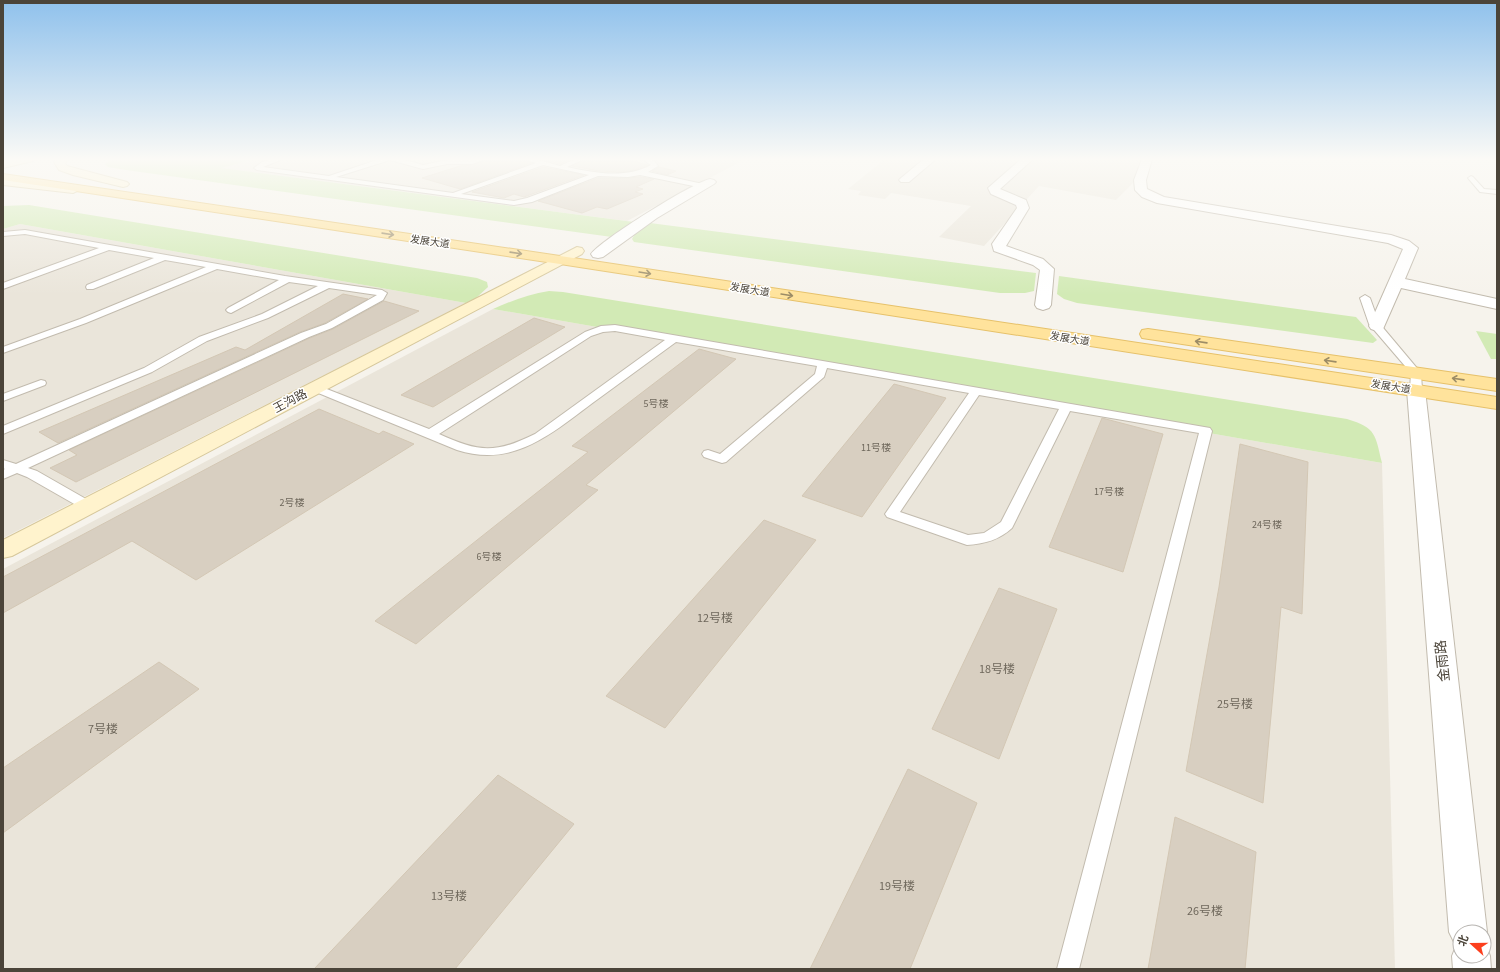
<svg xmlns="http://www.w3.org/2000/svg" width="1500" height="972" viewBox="0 0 1500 972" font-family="'Source Sans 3','Noto Sans SC',sans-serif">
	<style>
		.residential { fill: #eae5da }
		.green { fill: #d2eab5 }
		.building { fill: #d8cfc1; stroke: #d3c7b4 }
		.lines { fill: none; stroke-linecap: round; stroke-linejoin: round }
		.lane-casing { stroke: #c2bbae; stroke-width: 2 }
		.street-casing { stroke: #c2bbae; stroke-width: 2 }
		.secondary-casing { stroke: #d6c79b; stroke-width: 2 }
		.primary-casing { stroke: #e6c16a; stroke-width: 2 }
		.lane { fill: #fff; fill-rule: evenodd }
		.street { fill: #fff; fill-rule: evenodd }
		.secondary { fill: #fff3cd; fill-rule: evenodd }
		.primary { fill: #ffe39c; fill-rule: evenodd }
		.oneway { stroke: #9c8c66 }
		.labels { text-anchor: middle; stroke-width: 3; stroke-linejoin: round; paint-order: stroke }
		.far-street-label { font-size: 10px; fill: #4b4439; stroke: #fff }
		.number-label { font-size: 10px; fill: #6e675b }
		.street-label { font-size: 12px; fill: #4b4439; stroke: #fff }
		.near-number-label { font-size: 12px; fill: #6e675b }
		.near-street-label { font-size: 14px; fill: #4b4439; stroke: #fff }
	</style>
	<rect width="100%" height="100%" fill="#f6f3ec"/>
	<g class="residential">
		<path d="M254 159H746L627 221 221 168Z"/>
		<path d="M885 159H1142L1136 180 1116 200 1039 186 984 246 939 237 971 206 891 193 885 199 858 195 861 191 848 189Z"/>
		<path d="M20 224 466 303 3 538V229Z"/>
		<path d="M493 309 1382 463 1395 969H3V569Z"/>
	</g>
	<g class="green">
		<path d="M112 159H254L222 168 634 222 612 237 126 170 108 167 105 164Z"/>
		<path d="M29 205 477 278 487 282 488 287 475 299 466 303 20 224 3 229V206Z"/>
		<path d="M650 223 1036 273 1034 291 1025 293H1000L634 242 632 239 635 234Z"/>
		<path d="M1059 276 1356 317 1377 340 1373 343 1077 303 1064 299 1057 294Z"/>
		<path d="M549 291 563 292 1347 419C1377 428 1375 435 1382 463L493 309C511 301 529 294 549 291Z"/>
		<path d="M1476 331 1497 334V359H1491Z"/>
	</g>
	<g class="building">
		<path d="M487 159H522L531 163 460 189 422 178 460 166 472 165Z"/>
		<path d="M542 159H571L560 164Z"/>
		<path d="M585 159H625L648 165 631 171 620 172 599 171 572 166Z"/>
		<path d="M543 167 584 175 524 197 514 194 504 198 472 192Z"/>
		<path d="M659 167 676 171 667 175 652 171Z"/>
		<path d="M640 177 654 179 636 187 643 189 635 192 643 194 607 209 597 207 582 213 538 201 598 178H628Z"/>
		<path d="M343 294 368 299 325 323 300 332 58 443 39 432 236 347 245 350Z"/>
		<path d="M384 301 419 311 76 482 50 468 77 455 69 450 310 338 333 329Z"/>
		<path d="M534 318 565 327 433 407 401 395Z"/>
		<path d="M699 349 736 359 586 485 598 490 416 644 375 621 588 452 572 446Z"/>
		<path d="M894 384 946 398 862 517 802 496Z"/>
		<path d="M319 409 379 434 383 431 414 444 196 580 132 541 3 613V577Z"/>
		<path d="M1102 418 1163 434 1123 572 1049 547Z"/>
		<path d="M1240 444 1308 462 1302 614 1281 607 1263 803 1186 771 1219 587Z"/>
		<path d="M764 520 816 540 665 728 606 696Z"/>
		<path d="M999 588 1057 609 999 759 932 729Z"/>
		<path d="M159 662 199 689 3 833V768Z"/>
		<path d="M908 769 977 803 910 969H810Z"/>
		<path d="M498 775 574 824 455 969H314Z"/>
		<path d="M1175 817 1256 852 1245 969H1148Z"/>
	</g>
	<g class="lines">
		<g class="lane-casing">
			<g id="lane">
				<path d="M271 159H283L263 167 329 176 380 159H401L423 165 447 160 486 159 472 164H447L423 169 390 160 336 177 453 193 536 163 523 159H535L560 166 575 159H584L567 167C595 173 625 179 651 165L642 159C650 159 654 159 658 166L648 172 703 184 706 186 703 188 640 175 628 177 598 176 532 202 514 205 257 170 254 168 262 162ZM543 165 589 175 527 198 514 201 461 194Z"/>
				<path d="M1471 176 1473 177 1484 189 1497 190V194L1480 192 1468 178Z"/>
				<path d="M25 230 285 276 382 290 387 293 383 300 332 328 309 337 28 468 37 471 93 503 95 506 93 509 88 510 83 509 27 477 17 473 3 479V470L5 469 3 468V460L16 464 301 333 326 324 377 295 329 288 268 318 207 341 152 372 3 434V426L144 368 199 337 262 314 318 286 289 282 231 313 228 312 226 310 228 308 279 280 217 269 86 323 3 353V347L80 319 206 267 165 260 93 289H87L86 287 87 285 154 258 109 250 3 289V283L99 248 25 234 3 236V232Z"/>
				<path d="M1365 295 1370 298 1379 323 1421 373 1422 390 1420 392H1412L1410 390 1411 373 1369 324 1360 298Z"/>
				<path d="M615 325 1210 428 1212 431 1079 969H1057L1199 433 1070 411 1012 528C999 540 984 544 967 545L887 517 885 514 969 393 827 368 824 377 726 462 722 463 704 457 702 454 704 451 708 450 720 454 815 374 817 366 676 342C650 361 624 380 598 399 554 431 515 469 457 450L311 390 310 388 315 385 319 386 429 429 585 332 601 326ZM615 331 665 340 535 434C495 454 478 452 439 434L591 336 603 332ZM979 395 1059 409 1001 522 984 533 968 535 900 512Z"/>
				<path d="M41 380 45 381 46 383 45 385 3 401V394Z"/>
			</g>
		</g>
		<g class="street-casing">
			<g id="street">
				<path d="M924 159H936L909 182H901L899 180 901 178Z"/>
				<path d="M1021 159H1033L1000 189 1026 200 1029 208 1006 246 1043 259 1054 269 1051 305 1049 308 1043 310 1037 308 1035 305 1040 270 1033 265 994 251 992 244 1017 208 1016 205 991 194 988 188Z"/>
				<path d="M1142 159H1152L1146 180 1147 189 1164 197 1391 235 1409 241 1418 248 1405 279 1497 299V309L1401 288 1383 329 1377 331 1371 329 1369 326 1403 249 1388 243 1157 203 1142 197 1135 190 1134 180Z"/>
				<path d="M710 179 714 180 716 182 714 184 657 218 603 257 598 258 593 257 591 254C601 240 692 183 710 179Z"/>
				<path d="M1416 384 1423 386 1425 390 1487 932 1484 939V932H1460V956H1484L1485 942 1490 956 1491 969H1453L1452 956 1456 946 1449 932 1407 390 1409 386Z"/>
			</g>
		</g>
		<g class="secondary-casing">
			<g id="secondary">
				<path d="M13 159H34L33 161 3 168V162Z"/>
				<path d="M68 159 65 163 67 166 127 182 129 184 127 186 123 187 73 175 59 170 54 162 56 159Z"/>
				<path d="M3 179 73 185 77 187 79 189 77 191 73 193 3 185Z"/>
				<path d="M577 247 582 248 584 251 582 254 12 556 3 558V540Z"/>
			</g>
		</g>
		<g class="primary-casing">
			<g id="primary">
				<path d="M3 174 560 256 1497 397V409L560 264 3 180Z"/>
				<path d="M1148 329 1497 379V391L1142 338 1140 334 1142 330Z"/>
			</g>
		</g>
		<use href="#lane" class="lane"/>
		<use href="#street" class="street"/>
		<use href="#secondary" class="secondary"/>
		<use href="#primary" class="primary"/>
	</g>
	<defs><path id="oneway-shaft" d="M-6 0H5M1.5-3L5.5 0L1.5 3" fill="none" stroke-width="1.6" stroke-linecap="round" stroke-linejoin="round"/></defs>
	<g class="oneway">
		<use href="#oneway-shaft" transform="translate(388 234) rotate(8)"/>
		<use href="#oneway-shaft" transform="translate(516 253) rotate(8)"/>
		<use href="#oneway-shaft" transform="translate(645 273) rotate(9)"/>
		<use href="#oneway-shaft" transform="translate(787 295) rotate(9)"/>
		<use href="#oneway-shaft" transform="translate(1201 342) rotate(-172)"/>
		<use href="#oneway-shaft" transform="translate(1330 361) rotate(-172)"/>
		<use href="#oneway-shaft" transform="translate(1458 379) rotate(-172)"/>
	</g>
	<linearGradient id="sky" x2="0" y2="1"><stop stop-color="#8fc1ec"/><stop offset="0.54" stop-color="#fbfaf6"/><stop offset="1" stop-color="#fbfaf6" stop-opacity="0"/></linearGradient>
	<rect width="1500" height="295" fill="url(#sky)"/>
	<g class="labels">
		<g class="far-street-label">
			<text transform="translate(430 241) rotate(8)" y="4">发展大道</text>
			<text transform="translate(750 289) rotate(9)" y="4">发展大道</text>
			<text transform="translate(1070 338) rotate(9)" y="4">发展大道</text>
			<text transform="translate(1391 386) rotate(9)" y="4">发展大道</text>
		</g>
		<g class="number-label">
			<text x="656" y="407">5号楼</text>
			<text x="876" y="451">11号楼</text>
			<text x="1109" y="495">17号楼</text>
			<text x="292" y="506">2号楼</text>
			<text x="1267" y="528">24号楼</text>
			<text x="489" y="560">6号楼</text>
		</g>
		<g class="street-label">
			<text transform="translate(290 401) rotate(-28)" y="4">王沟路</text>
		</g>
		<g class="near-number-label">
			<text x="715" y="622">12号楼</text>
			<text x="997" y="673">18号楼</text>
			<text x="1235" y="708">25号楼</text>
			<text x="103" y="733">7号楼</text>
			<text x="897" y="890">19号楼</text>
			<text x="449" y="900">13号楼</text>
			<text x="1205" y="915">26号楼</text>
		</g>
		<g class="near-street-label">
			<text transform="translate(1442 661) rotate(-96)" y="5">金雨路</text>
		</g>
	</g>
	<rect width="1500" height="972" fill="none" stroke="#4b4439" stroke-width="8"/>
	<g transform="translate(1472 944) rotate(291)"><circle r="19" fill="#ffffff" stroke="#b7b4b0"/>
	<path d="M0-3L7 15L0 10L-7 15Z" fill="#fc3f1d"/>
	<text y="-6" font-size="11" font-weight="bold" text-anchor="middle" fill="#4b4439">北</text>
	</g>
</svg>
